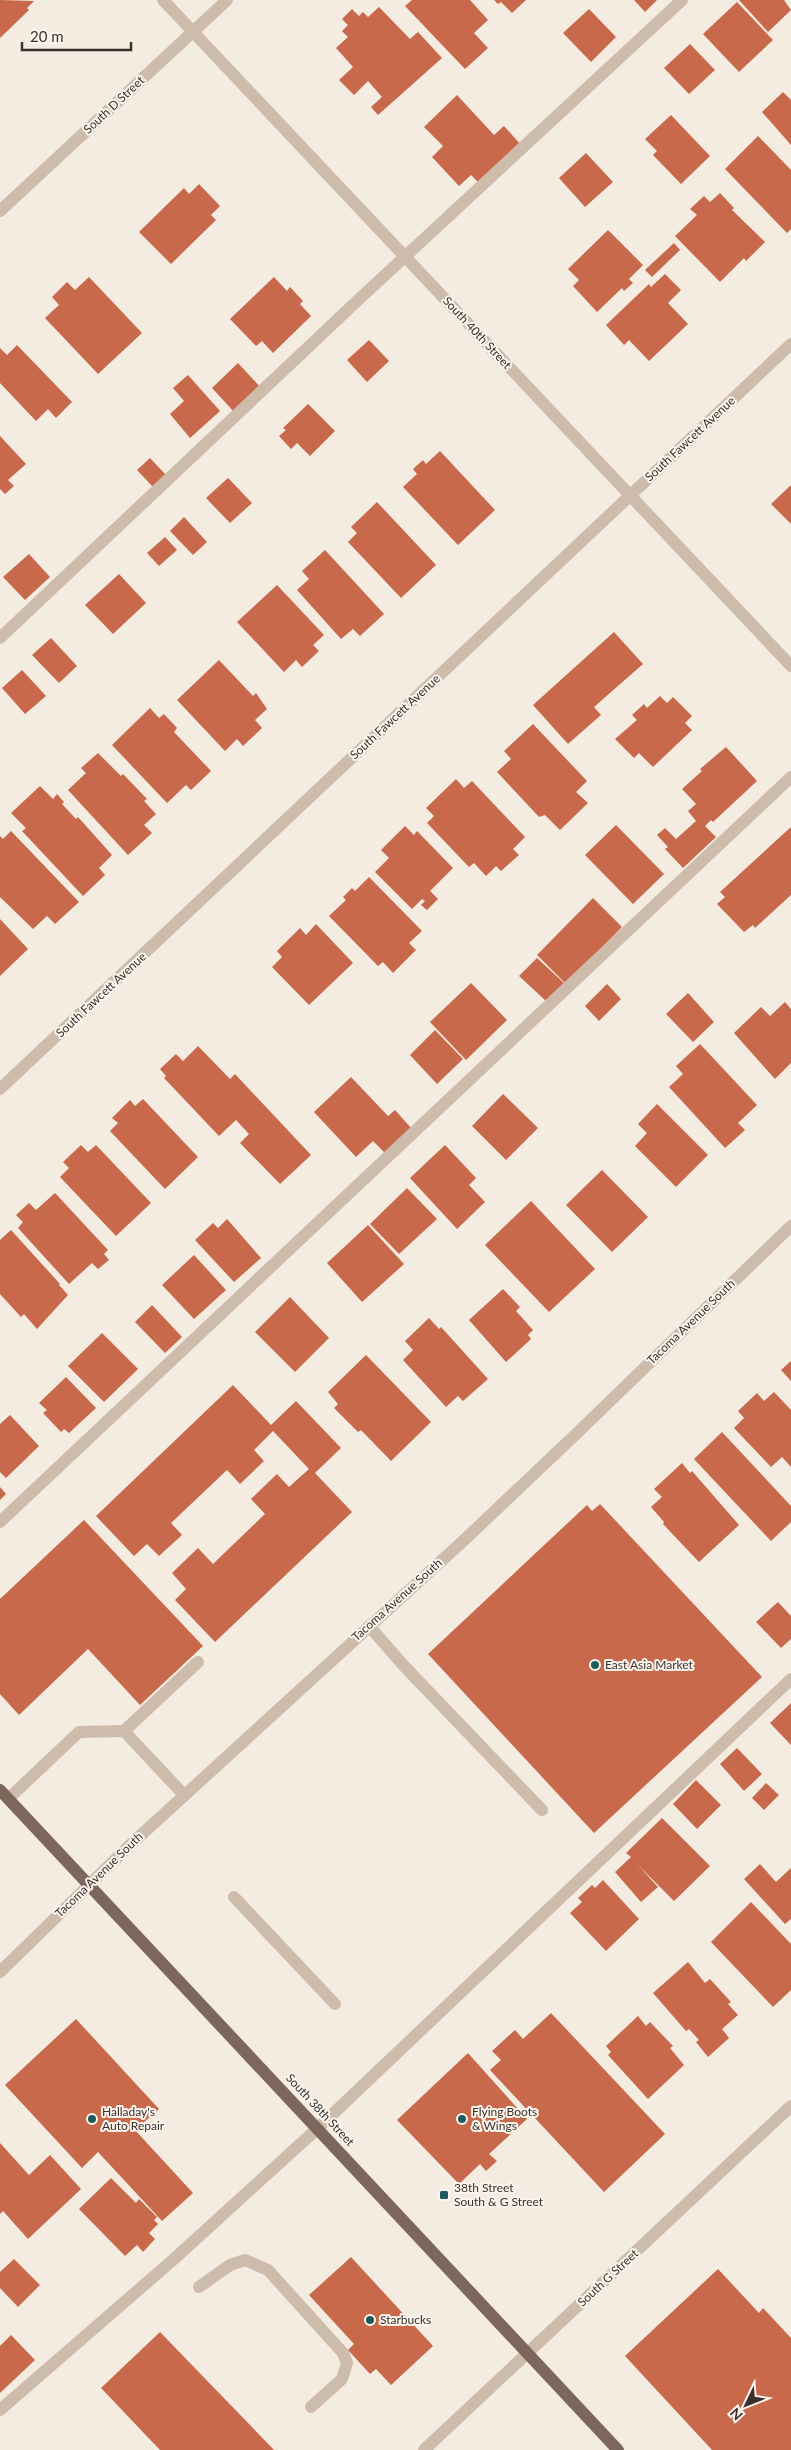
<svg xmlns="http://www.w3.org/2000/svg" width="791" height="2450" viewBox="0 0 791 2450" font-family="Lato,sans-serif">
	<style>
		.building { fill: #c8694b }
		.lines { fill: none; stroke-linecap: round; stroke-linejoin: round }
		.minor { stroke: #cdbbac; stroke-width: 12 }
		.major { stroke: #7d675c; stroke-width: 12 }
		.poi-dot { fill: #1f5a5e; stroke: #fbf5ee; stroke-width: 2 }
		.labels { text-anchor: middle; stroke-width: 4; stroke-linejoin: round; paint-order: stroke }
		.street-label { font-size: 12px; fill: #3b302b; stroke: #fbf5ee }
		.poi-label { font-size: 12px; fill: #3b302b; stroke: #fbf5ee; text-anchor: start }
	</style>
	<rect width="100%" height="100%" fill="#f4ebe1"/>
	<g class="building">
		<path d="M0 0 34 1 27 8 29 10 0 38Z"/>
		<path d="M412 0H470L488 20 474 33 488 48 465 69 405 6Z"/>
		<path d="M494 0H526L512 13 501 2 498 4Z"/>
		<path d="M634 0H657L645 12Z"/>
		<path d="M739 0H784L791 10 768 32Z"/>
		<path d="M737 2 773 40 739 72 703 34Z"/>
		<path d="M379 7 410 39 418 32 442 58 378 115 371 107 382 97 368 81 354 95 339 80 353 67 336 48 348 37 342 31 348 25 342 19 352 9 359 16 363 12 368 17Z"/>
		<path d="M589 9 616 37 591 62 563 33Z"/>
		<path d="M690 44 715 70 689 94 664 68Z"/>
		<path d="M783 92 791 100V145L762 112Z"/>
		<path d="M457 95 494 135 504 126 522 146 481 185 471 175 459 186 432 157 443 146 424 127Z"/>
		<path d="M671 115 710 156 681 184 653 155 657 151 645 139Z"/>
		<path d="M758 136 791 170V229L787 233 725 169Z"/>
		<path d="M586 153 613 182 585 207 559 178Z"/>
		<path d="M199 184 220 206 211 215 216 220 171 264 139 232 184 188 189 194Z"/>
		<path d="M720 193 734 208 732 210 765 242 746 261 744 258 720 282 675 236 697 215 690 209 704 196 710 202Z"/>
		<path d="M608 230 643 265 629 279 633 283 624 291 622 288 597 312 573 286 579 280 568 269Z"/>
		<path d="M674 243 680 250 652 277 645 270Z"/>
		<path d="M665 274 681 290 668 303 688 324 649 361 629 340 624 345 606 325 649 284 651 287Z"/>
		<path d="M89 277 142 333 98 374 45 318 59 305 52 297 67 282 75 290Z"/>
		<path d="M274 277 287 291 290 287 303 301 300 304 311 316 273 353 262 341 256 346 230 319Z"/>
		<path d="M369 340 389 361 367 382 347 360Z"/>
		<path d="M17 345 72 402 56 418 48 409 36 421 0 383V348L7 355Z"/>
		<path d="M238 363 262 389 235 413 212 388Z"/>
		<path d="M188 375 220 411 190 438 170 414 184 401 173 388Z"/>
		<path d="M308 404 335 431 310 456 297 443 291 449 279 436 286 430 283 428Z"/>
		<path d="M0 436 26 464 8 480 14 486 5 494 0 489Z"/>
		<path d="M440 451 495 510 458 545 403 487 417 474 413 469 423 460 426 464Z"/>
		<path d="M150 458 166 475 153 487 137 470Z"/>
		<path d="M228 478 252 503 230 523 206 498Z"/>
		<path d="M791 485V524L771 504Z"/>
		<path d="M377 502 436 565 401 598 348 542 357 533 351 527Z"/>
		<path d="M184 517 207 542 193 555 170 531Z"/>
		<path d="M165 537 177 550 159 566 147 553Z"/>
		<path d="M325 550 384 614 360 636 353 629 341 639 297 590 309 579 302 571Z"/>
		<path d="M29 554 50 577 25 600 3 577Z"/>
		<path d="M119 574 146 603 113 634 85 605Z"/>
		<path d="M277 585 324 635 313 645 319 651 302 667 296 660 284 672 237 622Z"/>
		<path d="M614 632 643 664 594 707 601 715 568 744 533 705Z"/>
		<path d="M51 638 77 666 59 683 32 655Z"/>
		<path d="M219 660 253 696 256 693 267 709 255 720 262 728 243 746 237 739 225 751 177 700Z"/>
		<path d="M22 670 46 696 25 714 2 688Z"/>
		<path d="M660 696 667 703 673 697 692 716 685 723 692 730 653 767 639 753 634 758 615 739 637 720 632 715 644 704 647 708Z"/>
		<path d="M150 708 159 718 164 714 177 728 174 732 211 771 191 790 186 785 167 803 112 745Z"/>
		<path d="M533 724 587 781 576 792 588 803 560 830 545 815 539 817 497 772 511 759 504 751Z"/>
		<path d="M726 747 757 781 713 822 711 820 705 826 716 837 683 868 665 849 668 847 657 835 665 828 676 839 696 821 688 811 696 804 682 789 702 771 700 769Z"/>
		<path d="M98 753 121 776 123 774 147 799 144 801 156 814 144 825 152 833 128 855 68 790 86 773 81 768Z"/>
		<path d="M456 779 464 788 472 781 525 837 513 849 519 855 501 871 496 866 486 876 474 863 469 867 427 823 434 816 426 808Z"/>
		<path d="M40 786 53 799 57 794 64 802 62 804 76 819 78 817 112 855 99 868 105 875 83 896 22 831 26 828 11 813Z"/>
		<path d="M616 825 664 874 633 904 585 855Z"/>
		<path d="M405 826 414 835 417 831 453 868 430 891 438 899 427 910 421 905 425 901 422 899 412 909 375 872 389 858 381 850Z"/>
		<path d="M791 827V895L755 928 753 925 744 932 717 904 725 897 720 892Z"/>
		<path d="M11 831 79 902 55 924 47 916 33 929 0 897V836L3 839Z"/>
		<path d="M369 877 422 931 409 943 416 950 393 973 383 962 378 966 329 916 346 900 343 897 352 888 355 891Z"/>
		<path d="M593 898 622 927 566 984 537 955Z"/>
		<path d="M0 919 28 949 0 976Z"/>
		<path d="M316 924 353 963 309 1005 272 967 282 957 277 951 300 928 306 935Z"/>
		<path d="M537 958 564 983 546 1001 519 976Z"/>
		<path d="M471 983 507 1020 466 1060 430 1022Z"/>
		<path d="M607 984 621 999 599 1021 585 1006Z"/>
		<path d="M688 993 714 1022 693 1042 666 1014Z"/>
		<path d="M785 1002 791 1009V1063L775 1079 734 1033 761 1007 770 1016Z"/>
		<path d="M435 1030 463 1059 437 1084 410 1055Z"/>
		<path d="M700 1044 757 1105 738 1123 745 1130 725 1148 669 1087 683 1074 676 1066Z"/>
		<path d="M198 1046 230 1079 235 1074 311 1155 280 1184 240 1143 249 1134 236 1120 219 1136 164 1078 166 1076 160 1069 176 1054 183 1061Z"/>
		<path d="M351 1077 388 1116 395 1110 412 1129 385 1153 373 1141 356 1157 314 1112Z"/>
		<path d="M503 1094 538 1128 506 1160 472 1126Z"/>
		<path d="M143 1099 198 1157 165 1189 110 1131 118 1123 112 1118 130 1100 135 1106Z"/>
		<path d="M657 1104 708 1155 676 1187 635 1146 647 1133 638 1124Z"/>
		<path d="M81 1145 88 1152 96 1145 151 1203 116 1236 60 1177 69 1168 63 1162Z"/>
		<path d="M445 1145 476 1178 469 1185 485 1202 457 1229 410 1178Z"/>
		<path d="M602 1170 648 1217 612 1252 566 1205Z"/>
		<path d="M407 1188 437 1219 399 1254 370 1224Z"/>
		<path d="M55 1193 108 1250 104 1254 109 1260 98 1269 92 1263 69 1284 18 1228 23 1222 16 1215 29 1203 36 1210Z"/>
		<path d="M531 1201 595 1269 549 1312 485 1245Z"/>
		<path d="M227 1219 261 1258 234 1282 195 1240 213 1223 218 1228Z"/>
		<path d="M368 1225 404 1264 362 1302 327 1263Z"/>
		<path d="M11 1230 60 1284 59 1285 68 1295 37 1329 24 1314 21 1317 0 1294V1240Z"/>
		<path d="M194 1255 226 1290 194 1319 162 1285Z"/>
		<path d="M503 1289 520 1307 516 1311 533 1330 528 1335 531 1339 506 1362 469 1320Z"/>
		<path d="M290 1297 329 1338 295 1372 255 1332Z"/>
		<path d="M152 1305 182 1337 165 1353 135 1322Z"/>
		<path d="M429 1318 439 1329 441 1327 488 1379 463 1401 458 1396 446 1407 403 1360 413 1350 405 1341Z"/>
		<path d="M102 1333 138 1369 104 1402 68 1366Z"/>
		<path d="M366 1355 431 1422 391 1461 361 1430 358 1432 334 1408 338 1404 328 1392Z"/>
		<path d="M791 1361V1381L781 1370Z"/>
		<path d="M66 1377 96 1408 69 1433 64 1429 61 1432 43 1413 47 1410 39 1403Z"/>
		<path d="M233 1385 271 1425 296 1401 341 1448 315 1473 352 1512 215 1642 175 1600 186 1589 172 1573 198 1548 213 1564 265 1514 251 1499 277 1474 289 1487 309 1469 273 1431 254 1450 264 1461 240 1484 227 1470 171 1523 182 1535 159 1556 147 1544 134 1556 96 1516Z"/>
		<path d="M774 1392 791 1410V1467L782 1457 771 1467 734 1428 744 1418 738 1411 757 1393 764 1401Z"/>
		<path d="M10 1415 39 1446 6 1478 0 1472V1424Z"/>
		<path d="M722 1432 791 1506V1522L771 1541 694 1459Z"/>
		<path d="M682 1463 690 1473 692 1471 739 1525 699 1562 663 1524 664 1522 651 1507 662 1497 654 1489Z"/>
		<path d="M0 1487 6 1494 0 1500Z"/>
		<path d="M600 1504 762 1677 594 1833 428 1654 587 1505 592 1511Z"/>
		<path d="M84 1520 203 1646 140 1705 88 1649 19 1715 0 1694V1599Z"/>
		<path d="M778 1602 791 1616V1639L781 1648 756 1622Z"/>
		<path d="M791 1703V1745L770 1723Z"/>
		<path d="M737 1748 762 1774 744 1791 720 1764Z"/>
		<path d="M696 1780 721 1805 697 1829 673 1804Z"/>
		<path d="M766 1783 779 1795 764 1810 752 1798Z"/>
		<path d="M662 1818 710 1866 674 1901 637 1864 658 1887 641 1902 615 1872 631 1857 626 1853Z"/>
		<path d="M760 1864 776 1882 791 1868V1919L785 1924 744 1879Z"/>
		<path d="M603 1880 639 1919 606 1951 570 1913 582 1902 578 1898 592 1885 595 1888Z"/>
		<path d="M751 1902 791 1944V1990L773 2007 711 1942Z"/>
		<path d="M688 1962 705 1983 710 1979 731 2002 728 2004 738 2015 722 2029 729 2038 708 2057 696 2042 699 2040 689 2029 686 2031 653 1993Z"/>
		<path d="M551 2013 665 2134 604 2192 490 2070 501 2060 492 2051 515 2030 523 2039Z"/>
		<path d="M638 2016 646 2026 650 2022 673 2046 670 2048 684 2065 648 2099 608 2055 611 2052 606 2046Z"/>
		<path d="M76 2019 159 2109 135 2130 193 2193 162 2221 98 2152 82 2168 5 2085Z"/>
		<path d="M468 2053 527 2119 489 2154 497 2161 486 2171 480 2164 459 2184 397 2120Z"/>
		<path d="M0 2143 29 2175 50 2155 81 2189 28 2239 3 2211 0 2214Z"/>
		<path d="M111 2178 136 2203 139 2199 157 2217 154 2220 158 2224 149 2233 155 2239 143 2252 137 2245 125 2256 79 2209Z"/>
		<path d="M351 2257 433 2346 391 2385 376 2369 370 2374 348 2350 354 2344 309 2295Z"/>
		<path d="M14 2259 40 2285 18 2307 0 2288V2272Z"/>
		<path d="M718 2269 759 2313 763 2308 791 2338V2450H712L625 2356Z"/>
		<path d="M160 2332 274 2450H160L101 2388Z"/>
		<path d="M11 2335 35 2360 0 2393V2346Z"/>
	</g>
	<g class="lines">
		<g class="minor">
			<path d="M163 0 791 666"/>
			<path d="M0 211 227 0"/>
			<path d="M0 638 356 302 682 0"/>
			<path d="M0 1089 791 344"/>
			<path d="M0 1522 791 777"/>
			<path d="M369 1626 405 1667 542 1810"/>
			<path d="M124 1731 198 1662"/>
			<path d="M8 1799 79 1732 124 1731 184 1795"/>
			<path d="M234 1897 335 2004"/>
			<path d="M0 1972 129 1846 461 1543 573 1437 791 1226"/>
			<path d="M199 2287 230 2265 245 2260 268 2270 343 2353 347 2363 342 2379 311 2407"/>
			<path d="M0 2410 174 2259 318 2128 791 1679"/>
			<path d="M424 2450 791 2106"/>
		</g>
		<path class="major" d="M0 1790 618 2450"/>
	</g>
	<g class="poi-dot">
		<circle cx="595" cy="1665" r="5"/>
		<circle cx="92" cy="2119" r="5"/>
		<circle cx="462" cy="2119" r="5"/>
		<rect x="439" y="2190" width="10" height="10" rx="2.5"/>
		<circle cx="370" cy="2320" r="5"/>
	</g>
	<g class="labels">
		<g class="street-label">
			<text transform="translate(114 105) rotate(-43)" y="4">South D Street</text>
			<text transform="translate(477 333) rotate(47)" y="4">South 40th Street</text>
			<text transform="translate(690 439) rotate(-43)" y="4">South Fawcett Avenue</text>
			<text transform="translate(395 717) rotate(-43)" y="4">South Fawcett Avenue</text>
			<text transform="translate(101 995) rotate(-43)" y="4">South Fawcett Avenue</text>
			<text transform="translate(691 1322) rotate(-44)" y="4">Tacoma Avenue South</text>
			<text transform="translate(397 1600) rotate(-42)" y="4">Tacoma Avenue South</text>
			<text transform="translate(99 1875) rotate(-44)" y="4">Tacoma Avenue South</text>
			<text transform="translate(320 2110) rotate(47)" y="4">South 38th Street</text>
			<text transform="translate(608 2278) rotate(-43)" y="4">South G Street</text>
		</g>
		<g class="poi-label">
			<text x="605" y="1669">East Asia Market</text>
			<text x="102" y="2116">Halladay's<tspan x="102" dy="14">Auto Repair</tspan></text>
			<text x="472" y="2116">Flying Boots<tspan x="472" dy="14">&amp; Wings</tspan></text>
			<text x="454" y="2192">38th Street<tspan x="454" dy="14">South &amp; G Street</tspan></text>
			<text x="380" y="2324">Starbucks</text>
		</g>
	</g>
	<g transform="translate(746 2405) rotate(227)" stroke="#fbf5ee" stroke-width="4" paint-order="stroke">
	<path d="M0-4L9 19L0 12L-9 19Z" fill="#3b302b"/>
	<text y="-8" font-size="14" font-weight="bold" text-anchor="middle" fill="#3b302b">N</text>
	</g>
	<path d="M22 42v8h109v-8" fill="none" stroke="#3b302b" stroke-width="2.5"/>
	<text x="30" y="42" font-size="15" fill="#3b302b" stroke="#fbf5ee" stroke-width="4" paint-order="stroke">20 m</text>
</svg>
